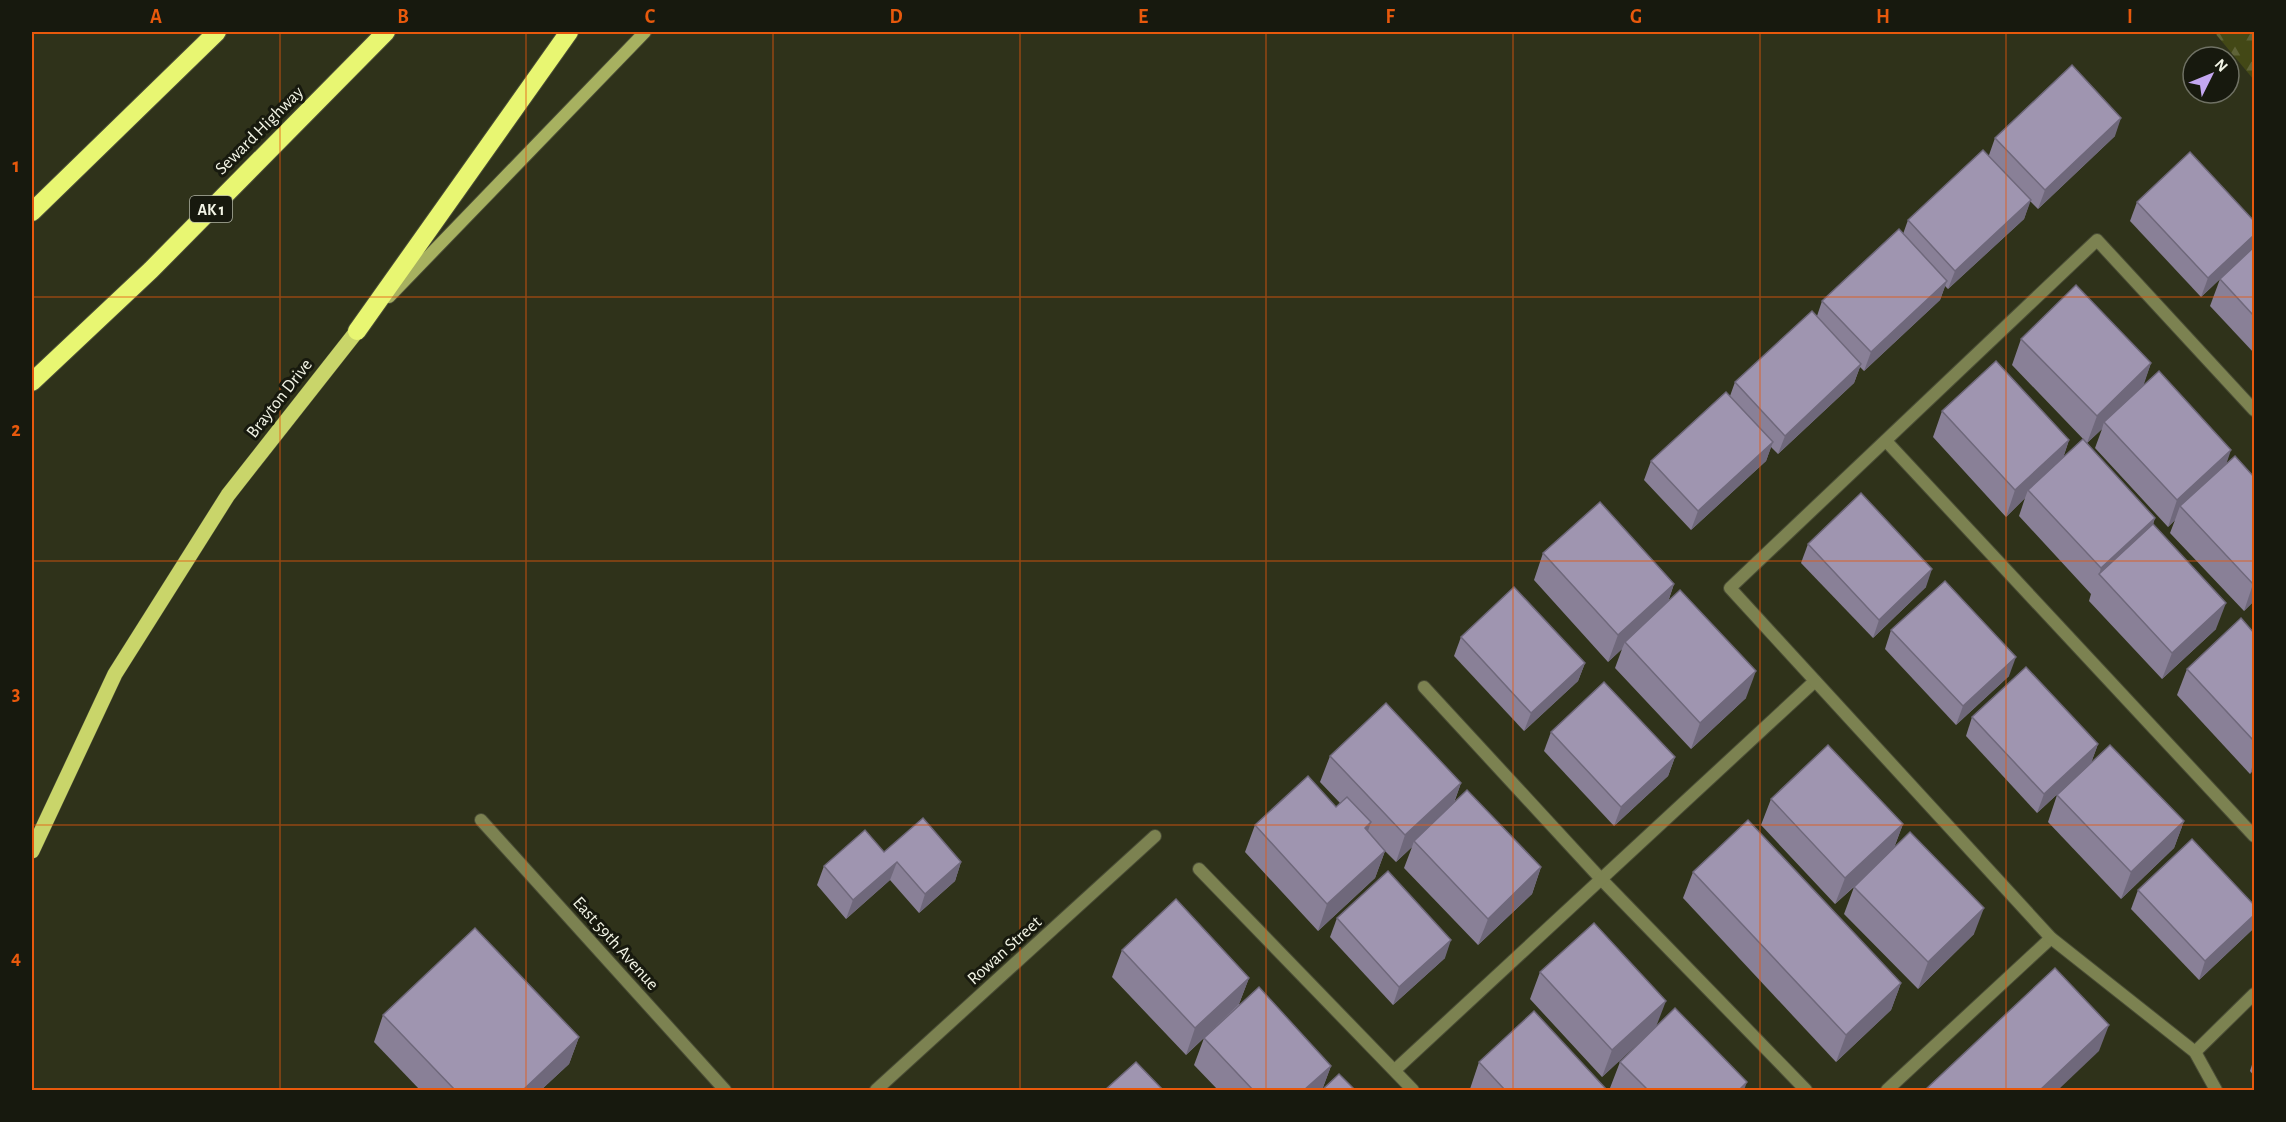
<svg xmlns="http://www.w3.org/2000/svg" width="2286" height="1122" viewBox="0 0 2286 1122" font-family="'Alegreya Sans',sans-serif">
	<style>
		.forest { fill: url(#forest-firs) }
		.lines { fill: none; stroke-linecap: round; stroke-linejoin: round }
		.minor-casing { stroke: #4a4d36; stroke-width: 14 }
		.secondary-casing { stroke: #4a4d36; stroke-width: 14 }
		.primary-casing { stroke: #4a4d36; stroke-width: 16 }
		.motorway-casing { stroke: #4a4d36; stroke-width: 20 }
		.minor { stroke: #7c8251; stroke-width: 12 }
		.secondary { stroke: #a7b160; stroke-width: 12 }
		.primary { stroke: #c9d56a; stroke-width: 15 }
		.motorway { stroke: #e8f672; stroke-width: 18 }
		.wall { fill: #898097 }
		.shaded-wall { fill: #6f687b }
		.building { fill: #9f95b0; stroke: #6f687b; stroke-width: 1.5 }
		.grid { fill: none; stroke: #e8590c; stroke-width: 1.5; stroke-opacity: 0.55 }
		.labels { text-anchor: middle; stroke-width: 6; stroke-linejoin: round; paint-order: stroke }
		.shield { fill: #17190e; stroke: #b0b2a4; stroke-width: 1.5 }
		.shield-label { font-size: 16px; font-weight: bold; fill: #f2f4e5 }
		.street-label { font-size: 18px; fill: #f2f4e5; stroke: #17190e }
		.neatline { fill: none; stroke: #e8590c; stroke-width: 2 }
		.grid-label { font-size: 20px; text-anchor: middle; font-weight: bold; fill: #e8590c }
	</style>
	<defs>
		<pattern id="forest-firs" width="22" height="20" patternUnits="userSpaceOnUse" patternTransform="scale(1.5)"><rect width="22" height="20" fill="#434816"/><path d="M5 1l3.5 6h-7zM16 11l3.5 6h-7z" fill="#5f6338"/></pattern>
	</defs>
	<rect width="100%" height="100%" fill="#2f321a"/>
	<path class="forest" d="M2214 32H2254V80Z"/>
	<g class="lines">
		<g class="minor-casing">
			<g id="minor">
				<path d="M1886 441 2254 836"/>
				<path d="M1424 687 1601 879 1806 1090"/>
				<path d="M481 820 725 1090"/>
				<path d="M1199 869 1413 1090"/>
				<path d="M2195 1052 2254 994"/>
				<path d="M1395 1070 1815 681"/>
				<path d="M876 1090 1155 836"/>
				<path d="M1887 1090 2051 938"/>
				<path d="M2216 1090 2195 1052 2051 938 1730 588 2097 240 2254 410"/>
			</g>
		</g>
		<g class="secondary-casing">
			<path id="secondary" d="M389 297 645 32"/>
		</g>
		<g class="primary-casing">
			<path id="primary" d="M32 851 115 674 228 495 357 331"/>
		</g>
		<g class="motorway-casing">
			<g id="motorway">
				<path d="M32 212 217 32"/>
				<path d="M357 331 569 32"/>
				<path d="M32 382 151 270 386 32"/>
			</g>
		</g>
		<use href="#minor" class="minor"/>
		<use href="#secondary" class="secondary"/>
		<use href="#primary" class="primary"/>
		<use href="#motorway" class="motorway"/>
	</g>
	<g class="wall">
		<path d="M2115 136 2038 209 2030 201 2024 219 1948 289 1945 286 1940 300 1864 371 1860 367 1854 383 1778 454 1771 447 1766 461 1691 530 1644 480 1651 461 1730 396 1735 382 1817 316 1822 301 1903 234 1908 220 1989 155 1995 138Z"/>
		<path d="M2137 202 2254 247 2201 297 2130 221Z"/>
		<path d="M2254 247V353L2210 306 2220 279Z"/>
		<path d="M2021 339 2151 363 2143 385 2227 463 2254 477V601L2244 611 2170 533 2175 520 2168 527 2095 448 2102 429 2087 443 2012 365Z"/>
		<path d="M1942 411 2069 440 2063 458 2155 518 2153 524 2216 629 2162 679 2089 601 2091 594 2019 516 2025 498 2006 517 1933 437Z"/>
		<path d="M1808 544 1926 587 1873 638 1801 563Z"/>
		<path d="M1543 553 1674 584 1668 602 1746 698 1691 749 1615 668 1622 649 1608 662 1534 580Z"/>
		<path d="M1891 630 2009 676 1956 725 1885 649Z"/>
		<path d="M2254 633V769L2250 774 2177 695 2187 669Z"/>
		<path d="M1461 637 1585 663 1578 681 1524 731 1454 656Z"/>
		<path d="M1972 717 2098 744 2091 763 2037 813 1966 736Z"/>
		<path d="M1551 732 1675 757 1668 776 1614 826 1544 751Z"/>
		<path d="M1330 756 1461 783 1454 803 1541 867 1532 894 1478 945 1404 868 1412 847 1396 862 1378 844 1385 851 1375 878 1318 931 1245 852 1255 825 1336 807 1340 803 1320 782Z"/>
		<path d="M2057 795 2184 821 2174 848 2121 899 2048 822Z"/>
		<path d="M1771 799 1903 824 1894 848 1974 934 1918 989 1844 914 1854 887 1835 904 1761 825Z"/>
		<path d="M884 852 961 862 955 881 919 913 890 880 846 919 817 885 824 866Z"/>
		<path d="M1693 872 1901 983 1891 1010 1836 1062 1683 898Z"/>
		<path d="M2138 890 2254 905V923L2253 929 2199 980 2131 909Z"/>
		<path d="M1337 918 1445 958 1393 1005 1330 937Z"/>
		<path d="M1122 950 1249 978 1239 1004 1331 1066 1322 1090H1355H1218L1194 1065 1204 1038 1186 1055 1112 977Z"/>
		<path d="M1540 972 1656 1027 1744 1090H1613L1610 1088 1620 1062 1649 1033 1602 1077 1530 999Z"/>
		<path d="M383 1015 579 1037 569 1064 541 1090H420L374 1042Z"/>
		<path d="M2254 1058V1076L2250 1071Z"/>
		<path d="M1479 1062 1607 1090H1471L1470 1089Z"/>
	</g>
	<g class="shaded-wall">
		<path d="M2121 118 2115 136 2038 209 2045 190Z"/>
		<path d="M2031 200 2024 219 1948 289 1955 271Z"/>
		<path d="M2254 235V247L2201 297 2208 278Z"/>
		<path d="M1947 281 1940 300 1864 371 1871 352Z"/>
		<path d="M2151 363 2142 390 2104 422 2102 429 2087 443 2097 416Z"/>
		<path d="M1861 364 1854 383 1778 454 1785 436Z"/>
		<path d="M2069 440 2060 467 2028 490 2025 498 2006 517 2015 490Z"/>
		<path d="M1773 442 1766 461 1691 530 1698 511Z"/>
		<path d="M2231 450 2222 477 2180 506 2175 520 2168 527 2177 500Z"/>
		<path d="M2155 518 2146 545 2099 575 2101 568Z"/>
		<path d="M1932 569 1926 587 1873 638 1879 620Z"/>
		<path d="M2254 583V601L2244 611 2253 584Z"/>
		<path d="M1674 584 1665 610 1625 642 1622 649 1608 662 1618 635Z"/>
		<path d="M2226 603 2216 629 2162 679 2172 653Z"/>
		<path d="M2016 657 2009 676 1956 725 1963 706Z"/>
		<path d="M1585 663 1578 681 1524 731 1531 713Z"/>
		<path d="M1756 671 1746 698 1691 749 1700 723Z"/>
		<path d="M2098 744 2091 763 2037 813 2044 794Z"/>
		<path d="M1675 757 1668 776 1614 826 1621 807Z"/>
		<path d="M2254 761V769L2250 774Z"/>
		<path d="M1461 783 1451 810 1414 841 1412 847 1396 862 1405 835Z"/>
		<path d="M2184 821 2174 848 2121 899 2131 872Z"/>
		<path d="M1371 822 1362 849 1365 828Z"/>
		<path d="M1903 824 1893 850 1835 904 1845 878Z"/>
		<path d="M1385 851 1375 878 1318 931 1327 904Z"/>
		<path d="M897 862 890 880 846 919 853 900Z"/>
		<path d="M961 862 955 881 919 913 925 894Z"/>
		<path d="M1541 867 1532 894 1478 945 1488 919Z"/>
		<path d="M1984 908 1974 934 1918 989 1928 962Z"/>
		<path d="M2254 915V923L2253 929 2199 980 2205 961Z"/>
		<path d="M1451 940 1445 958 1393 1005 1399 987Z"/>
		<path d="M1249 978 1239 1004 1186 1055 1195 1028Z"/>
		<path d="M1901 983 1891 1010 1836 1062 1846 1035Z"/>
		<path d="M1666 1001 1656 1027 1602 1077 1612 1050Z"/>
		<path d="M2109 1025 2099 1051 2058 1090H2040Z"/>
		<path d="M579 1037 569 1064 541 1090H523Z"/>
		<path d="M1331 1066 1322 1090H1304Z"/>
		<path d="M1747 1082 1744 1090H1739Z"/>
	</g>
	<g class="building">
		<path d="M2072 65 2121 118 2045 190 1995 138Z"/>
		<path d="M1983 150 2031 200 1955 271 1908 220Z"/>
		<path d="M2190 152 2254 221V235L2208 278 2137 202Z"/>
		<path d="M1899 229 1947 281 1871 352 1822 301Z"/>
		<path d="M2254 247V316L2220 279Z"/>
		<path d="M2076 285 2151 363 2097 416 2021 339Z"/>
		<path d="M1812 311 1861 364 1785 436 1735 382Z"/>
		<path d="M1996 361 2069 440 2015 490 1942 411Z"/>
		<path d="M2159 371 2231 450 2177 500 2104 422Z"/>
		<path d="M1726 392 1773 442 1698 511 1651 461Z"/>
		<path d="M2083 439 2155 518 2101 568 2028 490Z"/>
		<path d="M2235 456 2254 477V583L2253 584 2180 506Z"/>
		<path d="M1861 493 1932 569 1879 620 1808 544Z"/>
		<path d="M1600 502 1674 584 1618 635 1543 553Z"/>
		<path d="M2153 524 2226 603 2172 653 2099 574Z"/>
		<path d="M1945 581 2016 657 1963 706 1891 630Z"/>
		<path d="M1514 587 1585 663 1531 713 1461 637Z"/>
		<path d="M1680 590 1756 671 1700 723 1625 642Z"/>
		<path d="M2241 618 2254 633V741L2187 669Z"/>
		<path d="M2026 667 2098 744 2044 794 1972 717Z"/>
		<path d="M1604 682 1675 757 1621 807 1551 732Z"/>
		<path d="M1386 703 1461 783 1405 835 1330 756Z"/>
		<path d="M1828 745 1903 824 1845 878 1771 799Z"/>
		<path d="M2110 745 2184 821 2131 872 2057 795Z"/>
		<path d="M1308 776 1336 807 1347 797 1371 822 1365 828 1385 851 1327 904 1255 825Z"/>
		<path d="M1467 790 1541 867 1488 919 1414 841Z"/>
		<path d="M923 818 961 862 925 894 897 862 853 900 824 866 865 830 884 852Z"/>
		<path d="M1748 820 1901 983 1846 1035 1693 872Z"/>
		<path d="M1910 832 1984 908 1928 962 1854 887Z"/>
		<path d="M2192 839 2254 905V915L2205 961 2138 890Z"/>
		<path d="M1388 871 1451 940 1399 987 1337 918Z"/>
		<path d="M1176 899 1249 978 1195 1028 1122 950Z"/>
		<path d="M1594 923 1666 1001 1612 1050 1540 972Z"/>
		<path d="M475 928 579 1037 523 1090H455L383 1015Z"/>
		<path d="M2055 968 2109 1025 2040 1090H1925Z"/>
		<path d="M1259 987 1331 1066 1304 1090H1253L1204 1038Z"/>
		<path d="M1675 1008 1747 1082 1739 1090H1648L1620 1062Z"/>
		<path d="M1534 1011 1607 1090H1505L1479 1062Z"/>
		<path d="M1136 1062 1163 1090H1105Z"/>
		<path d="M1339 1074 1355 1090H1322Z"/>
	</g>
	<path class="grid" d="M280 32V1090M526 32V1090M773 32V1090M1020 32V1090M1266 32V1090M1513 32V1090M1760 32V1090M2006 32V1090M32 297H2254M32 561H2254M32 825H2254"/>
	<g class="labels">
		<rect class="shield" x="190" y="196" width="42" height="26" rx="4.5"/>
		<g class="shield-label">
			<text x="211" y="215">AK 1</text>
		</g>
		<g class="street-label">
			<text transform="translate(259 130) rotate(-45)" y="6">Seward Highway</text>
			<text transform="translate(279 398) rotate(-52)" y="6">Brayton Drive</text>
			<text transform="translate(616 943) rotate(48)" y="6">East 59th Avenue</text>
			<text transform="translate(1004 950) rotate(-42)" y="6">Rowan Street</text>
		</g>
	</g>
	<rect width="2286" height="1122" fill="none" stroke="#17190e" stroke-width="66"/>
	<g transform="translate(2211 75) rotate(47)"><circle r="28" fill="#17190e" stroke="#6f7164" stroke-width="1.5"/>
	<path d="M0-4.5L10 22L0 15L-10 22Z" fill="#c4a7f1"/>
	<text y="-9" font-size="16" font-weight="bold" text-anchor="middle" fill="#f2f4e5">N</text>
	</g>
	<rect x="33" y="33" width="2220" height="1056" class="neatline"/>
	<g class="grid-label">
		<text x="156" y="23">A</text>
		<text x="403" y="23">B</text>
		<text x="650" y="23">C</text>
		<text x="896" y="23">D</text>
		<text x="1143" y="23">E</text>
		<text x="1390" y="23">F</text>
		<text x="1636" y="23">G</text>
		<text x="1883" y="23">H</text>
		<text x="2130" y="23">I</text>
		<text x="16" y="172">1</text>
		<text x="16" y="436">2</text>
		<text x="16" y="700">3</text>
		<text x="16" y="964">4</text>
	</g>
</svg>
